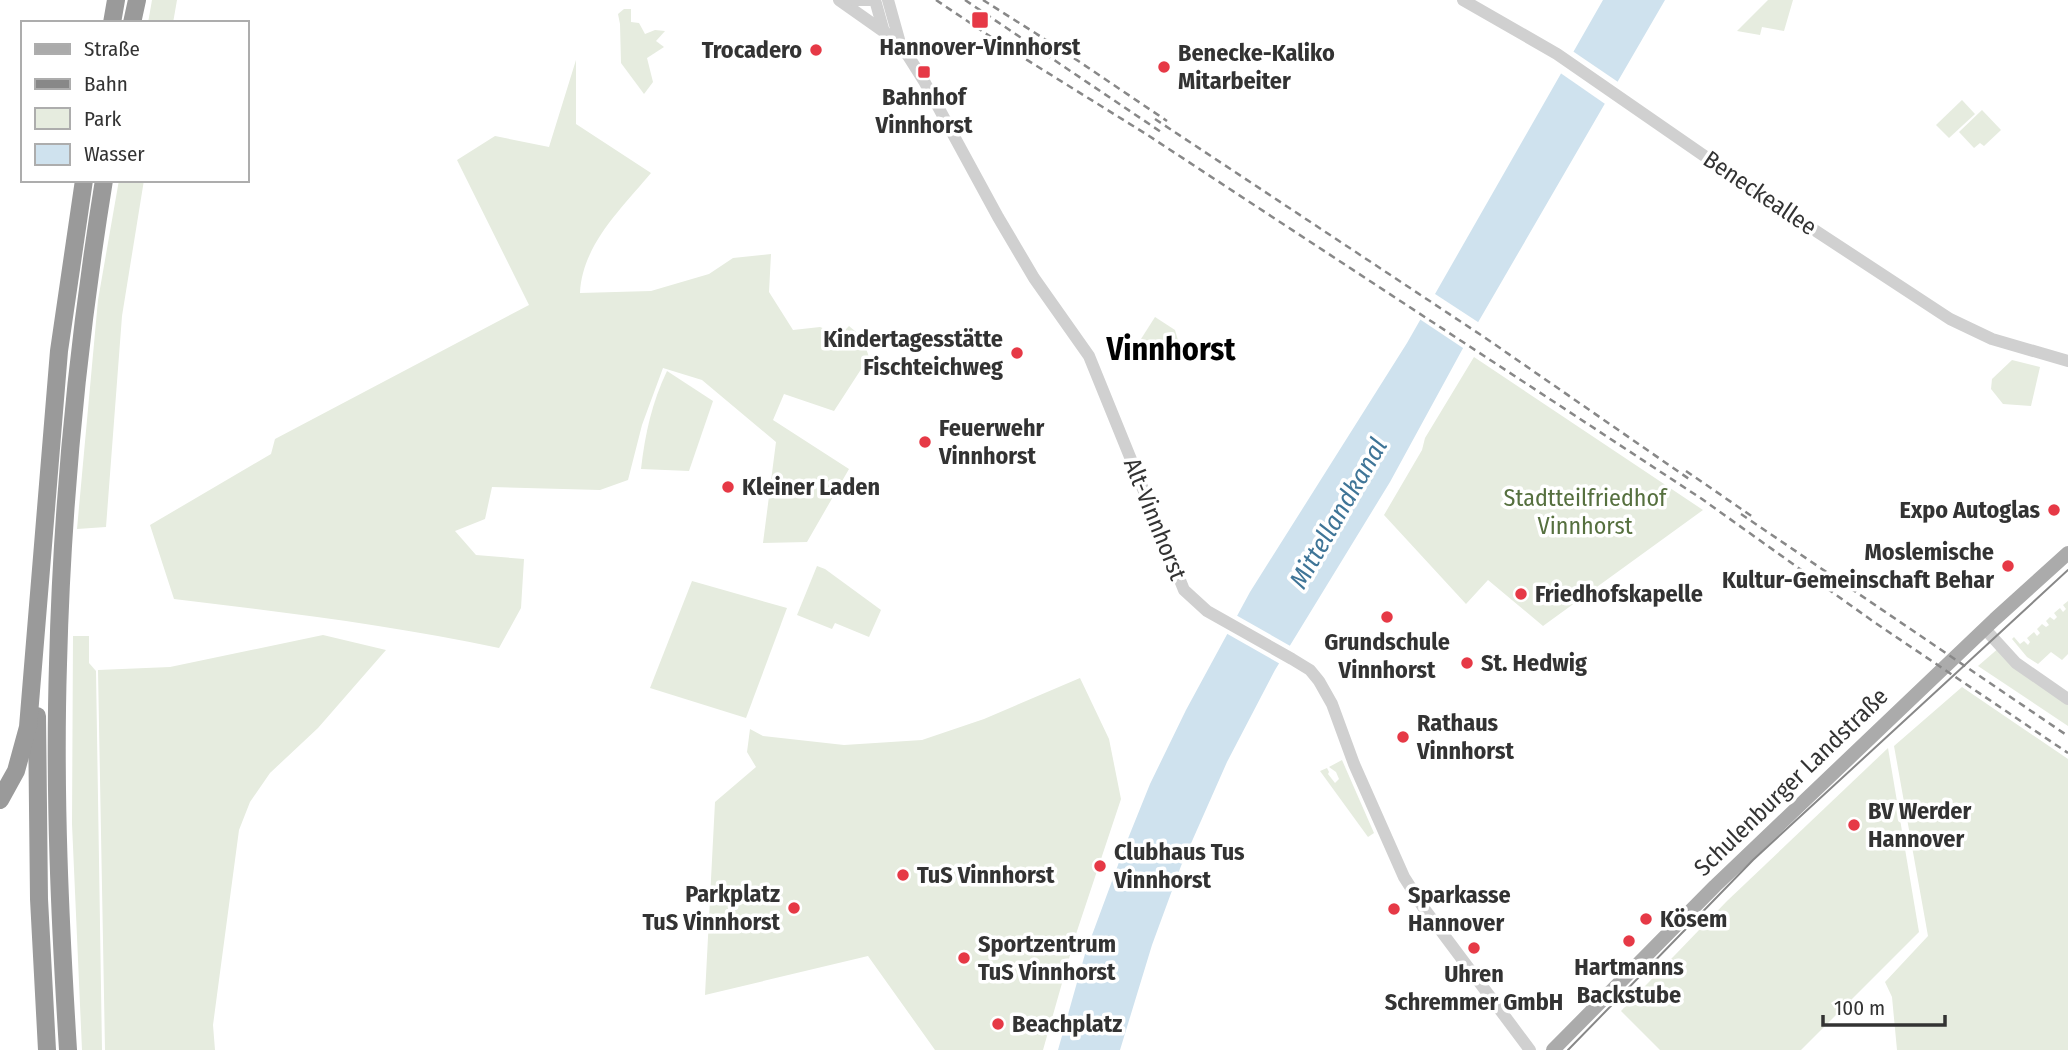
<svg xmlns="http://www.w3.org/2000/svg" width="2068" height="1050" viewBox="0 0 2068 1050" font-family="'Fira Sans Condensed',sans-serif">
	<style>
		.green { fill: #e6ecdf }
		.water { fill: #cfe2ee }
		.pier { fill: #fff }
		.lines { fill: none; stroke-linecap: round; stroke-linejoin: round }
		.minor { stroke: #d0d0d0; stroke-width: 12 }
		.major { stroke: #ababab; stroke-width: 14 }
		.highway { stroke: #9a9a9a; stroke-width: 18 }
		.tram { stroke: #888; stroke-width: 2 }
		.rail { stroke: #888; stroke-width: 2.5; stroke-dasharray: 7 5; stroke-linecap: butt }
		.poi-dot { fill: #e63946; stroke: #fff; stroke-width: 2.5 }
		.labels { text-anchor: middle; stroke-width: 7; stroke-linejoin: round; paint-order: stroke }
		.poi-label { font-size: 24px; font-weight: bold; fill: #333; stroke: #fff; text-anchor: start }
		.street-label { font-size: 24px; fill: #333; stroke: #fff }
		.park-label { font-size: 24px; fill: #56703f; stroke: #fff }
		.water-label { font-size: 26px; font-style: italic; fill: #3f7597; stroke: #fff }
		.district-label { font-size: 32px; font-weight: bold; fill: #000; stroke: #fff }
	</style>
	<rect width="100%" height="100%" fill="#fff"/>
	<g class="green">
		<path d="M152 0H177L173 23H148Z"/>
		<path d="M1768 0H1793L1784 31 1762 27 1760 35 1737 31Z"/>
		<path d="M624 9H631V22L639 23 645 34 655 30 665 31 656 41 664 47 647 58 653 82 644 94 621 63 620 24 618 14Z"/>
		<path d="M576 60V124L651 173C622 208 582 245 580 293L651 291 709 274 733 258 771 254 769 292 793 330 820 327 840 335 849 326 862 337 869 357 834 411 784 394 773 420 849 469 807 542 763 543 776 442 702 380 663 368 642 425 628 480 600 490 492 487 485 519 455 531 476 555 524 559 521 608 499 648C391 625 283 612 174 599L150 525 271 454 275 439 529 305 457 160 495 136 549 147Z"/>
		<path d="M1962 100 1975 114 1949 138 1936 125Z"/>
		<path d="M1982 110 2001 130 1984 146 1980 143 1974 148 1959 132Z"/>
		<path d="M119 180H144L122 316 106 527 77 529 98 300Z"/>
		<path d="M1155 317 1175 330 1179 344 1170 358 1141 339Z"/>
		<path d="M1474 357 1703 510 1543 626 1488 580 1466 604 1384 515 1422 450 1425 438Z"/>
		<path d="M2012 360 2040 367 2031 406 2003 404 1991 389 1992 379Z"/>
		<path d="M667 371 713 401 689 471 641 469C645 434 652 402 667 371Z"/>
		<path d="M817 566 825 569 881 610 869 637 835 623 832 629 797 615Z"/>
		<path d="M692 581 787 608 746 718 650 688Z"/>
		<path d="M2068 601V654L2062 660 2051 652 2038 664 2027 657 2012 639 2014 637 2020 644 2024 641 2028 645 2030 642 2027 638 2034 632 2037 636 2040 633 2037 629 2042 624 2046 627 2049 625 2046 621 2050 617 2054 620 2057 617 2054 613 2060 608 2063 612 2066 609 2063 605Z"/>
		<path d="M323 635 386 650 318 728 270 773 250 802 239 830 213 1025 215 1050H105L98 670 170 667Z"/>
		<path d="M73 636H89V663L96 671 102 1050H82L72 824Z"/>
		<path d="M2000 647 2068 699V726L1978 666Z"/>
		<path d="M1080 678 1109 739 1121 799 1076 934 1043 1050H935L868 956 705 995 715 802 756 767 747 752 750 729 763 736 844 745 922 740 984 719Z"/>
		<path d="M1962 687 2068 759V1050H1897L1892 997 1885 982 1928 936 1894 746Z"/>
		<path d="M1888 748 1919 932 1801 1050H1660L1621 1011 1727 901Z"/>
		<path d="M1342 760 1374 833 1368 837 1320 771 1327 768 1329 772 1328 774 1335 783 1339 779 1336 772 1329 767Z"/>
	</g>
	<path class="water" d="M1603 0H1665L1462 350 1390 482 1275 670 1227 762 1181 866 1152 945 1120 1050H1058L1085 954 1125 846 1150 784 1186 710 1250 592 1407 343Z"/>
	<g class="pier">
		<path d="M1571 50 1621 84 1608 106 1559 72Z"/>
		<path d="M1432 292 1481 324 1466 350 1418 318Z"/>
		<path d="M1234 614 1292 647 1282 665 1224 632Z"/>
	</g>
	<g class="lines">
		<g class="minor">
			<path d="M839 0 900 43"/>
			<path d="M852 0H870"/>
			<path d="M875 0 884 32"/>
			<path d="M888 0 900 43 924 81 998 217 1034 278 1089 356 1184 590 1207 611 1292 659 1310 670 1319 681 1332 704 1354 764 1404 877 1423 907 1530 1050"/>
			<path d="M1463 0 1557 54 1755 191 1950 319 1992 339 2068 361"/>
			<path d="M1985 629 2016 663 2068 699"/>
		</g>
		<path class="major" d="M1553 1050 1715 886 1995 619 2068 553"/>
		<g class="highway">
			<path d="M112 23 116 0"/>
			<path d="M132 23 137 0"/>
			<path d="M37 716 39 899 47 1050"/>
			<path d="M0 800 16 771 28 727 59 351 84 180"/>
			<path d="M68 1050C60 922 54 793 58 664 62 502 78 340 104 180"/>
		</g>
		<path class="tram" d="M1568 1050 1753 860 2068 570"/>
		<g class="rail">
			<path d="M936 0 1003 45 1146 134 1702 499 1874 622 2068 753"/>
			<path d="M965 0 1161 132"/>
			<path d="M983 0 1062 50 1167 121"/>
			<path d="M1155 119 1484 337 1692 481"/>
			<path d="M1686 471 1753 517"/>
			<path d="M1741 514 2068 736"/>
		</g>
	</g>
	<g class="poi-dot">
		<rect x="971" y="11" width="18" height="18" rx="3.5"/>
		<circle cx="816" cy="50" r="7"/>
		<circle cx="1164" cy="67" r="7"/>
		<rect x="917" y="65" width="14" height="14" rx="3.5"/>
		<circle cx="1017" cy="353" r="7"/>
		<circle cx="925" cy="442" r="7"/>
		<circle cx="728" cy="487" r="7"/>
		<circle cx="2054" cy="510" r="7"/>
		<circle cx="2008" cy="566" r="7"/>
		<circle cx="1521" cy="594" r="7"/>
		<circle cx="1387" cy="617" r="7"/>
		<circle cx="1467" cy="663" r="7"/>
		<circle cx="1403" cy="737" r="7"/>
		<circle cx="1854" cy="825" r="7"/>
		<circle cx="1100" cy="866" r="7"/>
		<circle cx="903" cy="875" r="7"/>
		<circle cx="794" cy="908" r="7"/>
		<circle cx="1394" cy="909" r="7"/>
		<circle cx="1646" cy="919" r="7"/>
		<circle cx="1629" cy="941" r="7"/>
		<circle cx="1474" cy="948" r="7"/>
		<circle cx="964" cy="958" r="7"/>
		<circle cx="998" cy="1024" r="7"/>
	</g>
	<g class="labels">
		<g class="poi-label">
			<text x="980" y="55" text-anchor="middle">Hannover-Vinnhorst</text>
			<text x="802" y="58" text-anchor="end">Trocadero</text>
			<text x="1178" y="61">Benecke-Kaliko<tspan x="1178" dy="28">Mitarbeiter</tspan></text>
			<text x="924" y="105" text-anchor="middle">Bahnhof<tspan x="924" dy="28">Vinnhorst</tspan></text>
			<text x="1003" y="347" text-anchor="end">Kindertagesstätte<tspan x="1003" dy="28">Fischteichweg</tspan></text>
			<text x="939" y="436">Feuerwehr<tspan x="939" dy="28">Vinnhorst</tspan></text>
			<text x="742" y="495">Kleiner Laden</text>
			<text x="2040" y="518" text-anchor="end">Expo Autoglas</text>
			<text x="1994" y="560" text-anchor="end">Moslemische<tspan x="1994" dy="28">Kultur-Gemeinschaft Behar</tspan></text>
			<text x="1535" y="602">Friedhofskapelle</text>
			<text x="1387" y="650" text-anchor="middle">Grundschule<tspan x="1387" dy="28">Vinnhorst</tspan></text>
			<text x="1481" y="671">St. Hedwig</text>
			<text x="1417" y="731">Rathaus<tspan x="1417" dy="28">Vinnhorst</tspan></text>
			<text x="1868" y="819">BV Werder<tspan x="1868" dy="28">Hannover</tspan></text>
			<text x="1114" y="860">Clubhaus Tus<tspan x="1114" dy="28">Vinnhorst</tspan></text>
			<text x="917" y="883">TuS Vinnhorst</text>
			<text x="780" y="902" text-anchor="end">Parkplatz<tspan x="780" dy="28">TuS Vinnhorst</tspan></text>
			<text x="1408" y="903">Sparkasse<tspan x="1408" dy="28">Hannover</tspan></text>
			<text x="1660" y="927">Kösem</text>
			<text x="978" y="952">Sportzentrum<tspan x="978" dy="28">TuS Vinnhorst</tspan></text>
			<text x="1629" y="975" text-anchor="middle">Hartmanns<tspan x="1629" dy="28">Backstube</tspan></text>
			<text x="1474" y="982" text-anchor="middle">Uhren<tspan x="1474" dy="28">Schremmer GmbH</tspan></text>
			<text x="1012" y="1032">Beachplatz</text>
		</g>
		<g class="street-label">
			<text transform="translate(1760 193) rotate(34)" y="8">Beneckeallee</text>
			<text transform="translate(1155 519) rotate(68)" y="8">Alt-Vinnhorst</text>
			<text transform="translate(1791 782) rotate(-44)" y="8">Schulenburger Landstraße</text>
		</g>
		<g class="park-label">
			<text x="1585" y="506">Stadtteilfriedhof<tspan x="1585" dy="28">Vinnhorst</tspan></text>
		</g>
		<g class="water-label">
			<text transform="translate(1338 513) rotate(-60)" y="9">Mittellandkanal</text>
		</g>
		<g class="district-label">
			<text x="1171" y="360">Vinnhorst</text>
		</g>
	</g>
	<rect x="21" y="21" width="228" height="161" fill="#ffffff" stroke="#adadad" stroke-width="2"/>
	<rect x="35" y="44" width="35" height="10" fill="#ababab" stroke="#adadad" stroke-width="2"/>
	<text x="84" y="56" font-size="21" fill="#333333">Straße</text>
	<rect x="35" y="79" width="35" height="10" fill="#888888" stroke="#adadad" stroke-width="2"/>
	<text x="84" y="91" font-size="21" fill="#333333">Bahn</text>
	<rect x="35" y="108" width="35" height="21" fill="#e6ecdf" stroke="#adadad" stroke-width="2"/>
	<text x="84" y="126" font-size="21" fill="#333333">Park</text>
	<rect x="35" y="144" width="35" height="21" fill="#cfe2ee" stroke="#adadad" stroke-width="2"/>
	<text x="84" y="161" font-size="21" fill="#333333">Wasser</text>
	<path d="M1823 1015v10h122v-10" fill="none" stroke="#333333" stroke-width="3.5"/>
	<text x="1834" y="1015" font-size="21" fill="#333333" stroke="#ffffff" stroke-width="5" paint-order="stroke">100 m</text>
</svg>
